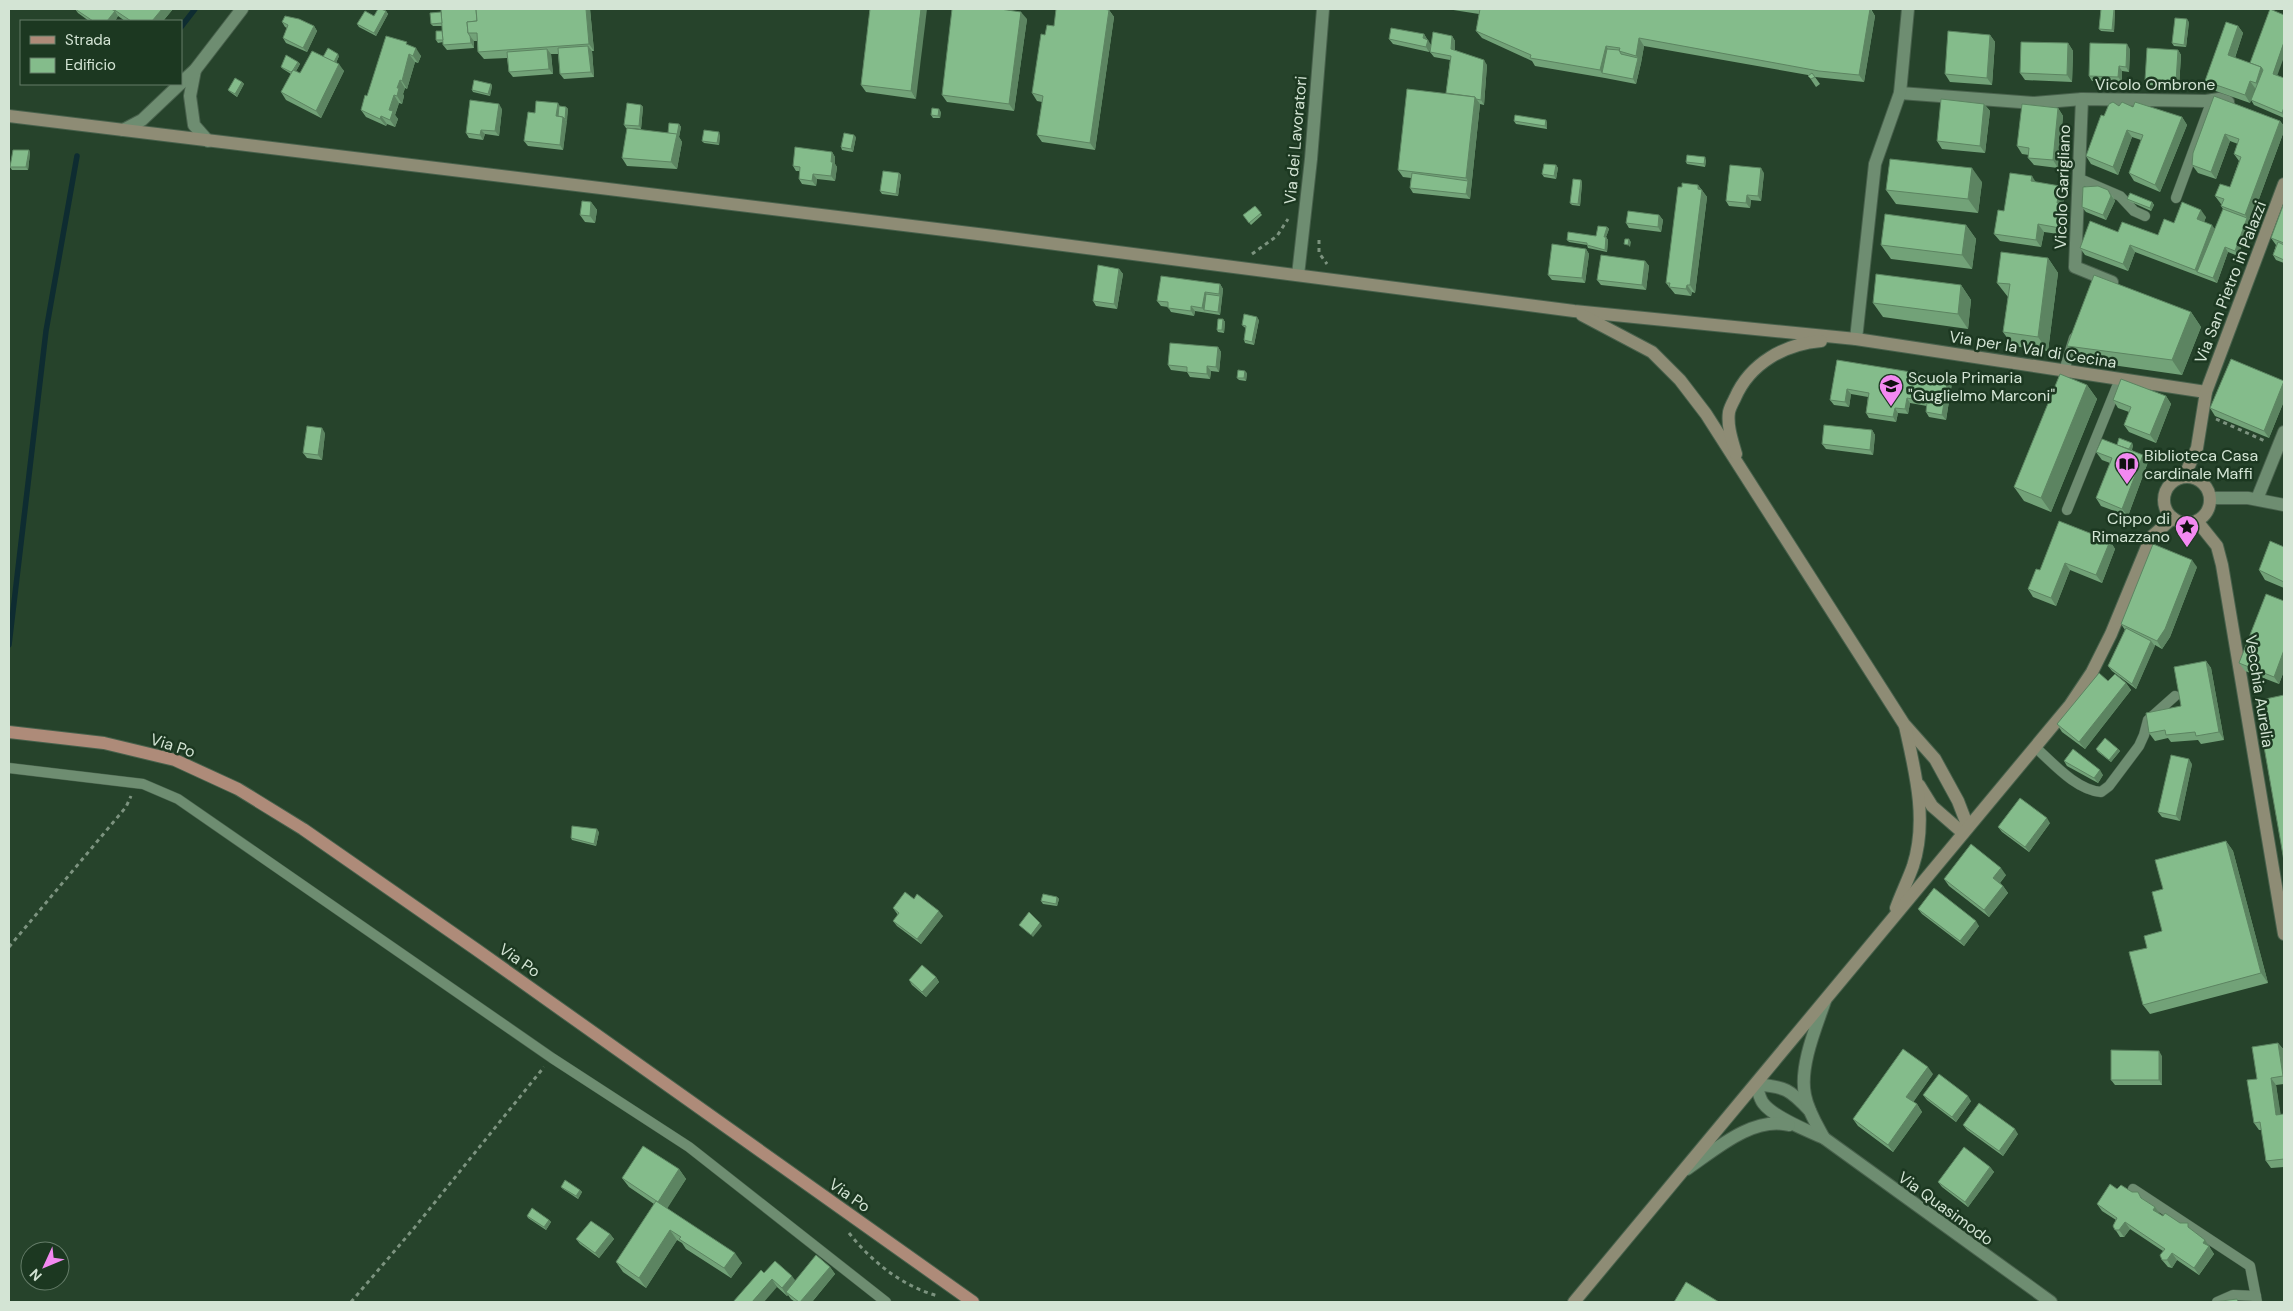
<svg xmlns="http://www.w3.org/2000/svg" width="2293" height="1311" viewBox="0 0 2293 1311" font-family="'DM Sans',sans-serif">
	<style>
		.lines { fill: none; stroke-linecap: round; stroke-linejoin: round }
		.stream { stroke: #0e2c31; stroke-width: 5.5 }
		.lane-casing { stroke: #48614c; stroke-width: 11 }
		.street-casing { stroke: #48614c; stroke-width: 14 }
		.secondary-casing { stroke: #48614c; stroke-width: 14 }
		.primary-casing { stroke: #48614c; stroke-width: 14 }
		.path { stroke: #7c937f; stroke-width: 3; stroke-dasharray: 4 4; stroke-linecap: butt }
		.lane { stroke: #6e8d71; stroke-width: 10 }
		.street { stroke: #6e8d71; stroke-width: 12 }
		.secondary { stroke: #8e8c75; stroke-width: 12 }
		.primary { stroke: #ae8b79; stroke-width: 12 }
		.wall { fill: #72a278 }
		.shaded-wall { fill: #5c8461 }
		.building { fill: #84bc8b; stroke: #5c8461 }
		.labels { text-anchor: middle; stroke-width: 5; stroke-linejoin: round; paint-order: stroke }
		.street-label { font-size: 16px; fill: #d3e4d4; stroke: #1c3821 }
		.poi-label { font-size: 16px; fill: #d3e4d4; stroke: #1c3821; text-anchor: start }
	</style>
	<rect width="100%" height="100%" fill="#26432b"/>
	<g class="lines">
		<g class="stream">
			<path d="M181 27 195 9"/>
			<path d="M9 645 46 331 77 156"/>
		</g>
		<g class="lane-casing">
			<g id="lane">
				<path d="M2078 178 2120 196 2134 211 2145 216"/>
				<path d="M2176 198 2212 100"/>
				<path d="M2064 371 2074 338"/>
				<path d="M2067 510 2120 379"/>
				<path d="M2035 747C2053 763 2076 790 2101 792L2109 786 2139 746 2144 735 2148 720 2175 696"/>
				<path d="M9 768 143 784 178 799 552 1058 689 1147 886 1302"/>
				<path d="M2133 1189 2250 1266 2257 1302"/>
				<path d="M2217 1302 2233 1295 2256 1296"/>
			</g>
		</g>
		<g class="street-casing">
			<g id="street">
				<path d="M195 70 190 96 194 125 208 141"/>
				<path d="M181 83 195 70 242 9"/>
				<path d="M1900 93 2034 103 2082 99 2206 101 2219 99 2228 102"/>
				<path d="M2082 99 2075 267 2112 282"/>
				<path d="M123 130 142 120 180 84"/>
				<path d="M1298 275 1311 159 1323 9"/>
				<path d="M1856 339 1875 164 1900 93 1908 9"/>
				<path d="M2210 498H2248L2284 505"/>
				<path d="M2257 499 2284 432"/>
				<path d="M1810 1111C1790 1089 1785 1087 1756 1084 1758 1089 1759 1098 1763 1103 1773 1117 1808 1131 1824 1138L2051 1302"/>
				<path d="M1824 1138C1817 1125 1808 1111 1805 1095 1799 1067 1816 1027 1825 1001"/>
				<path d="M1687 1169C1716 1149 1753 1116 1789 1125"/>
			</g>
		</g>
		<g class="secondary-casing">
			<g id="secondary">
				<path d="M9 116 986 235 1574 311 1856 339 2206 392"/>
				<path d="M1582 315 1652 352 1680 380 1706 414 1904 724 1935 759 1958 801 1968 827"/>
				<path d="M1736 454C1732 440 1727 426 1729 412 1730 407 1733 402 1735 398 1750 363 1785 344 1821 341"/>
				<path d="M2184 477 2197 448 2206 392 2284 184"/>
				<circle cx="2187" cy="500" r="23"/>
				<path d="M2197 521 2217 546 2222 565 2284 934"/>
				<path d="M1919 785 1932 806 1963 833"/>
				<path d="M1896 908C1901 894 1908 880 1913 866 1928 820 1915 771 1905 726"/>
				<path d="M1574 1302 2070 705 2092 672 2111 634 2151 537 2173 518"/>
			</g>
		</g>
		<g class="primary-casing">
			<path id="primary" d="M9 732 104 743 175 760 238 789 303 829 477 950 973 1302"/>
		</g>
		<g class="path">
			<path d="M1319 240V253L1327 264"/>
			<path d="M1252 254 1277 236 1288 219"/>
			<path d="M2216 419 2265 441"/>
			<path d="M9 947 126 807 131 796"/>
			<path d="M849 1233C872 1262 902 1286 938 1296"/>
			<path d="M351 1302 415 1227 544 1067"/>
		</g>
		<use href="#lane" class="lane"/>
		<use href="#street" class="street"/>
		<use href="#secondary" class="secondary"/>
		<use href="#primary" class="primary"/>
	</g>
	<g class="wall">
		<path d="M75 9H173L163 21H125L118 16 115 21H89L78 13Z"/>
		<path d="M441 9H590L594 51H592L594 77 564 79 560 74 558 54H551L553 74 513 77 509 72 507 58 484 59 478 52 477 41H474V48L447 50 443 45V42L438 43 436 40 442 31V26H433L431 24 441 12Z"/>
		<path d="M870 9 916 99 866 92 861 85Z"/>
		<path d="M1447 9H1871L1875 16 1864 82 1815 77 1820 84 1816 87 1808 75 1644 46 1641 63 1636 84 1605 78 1535 66 1532 61 1482 38 1476 31 1479 14Z"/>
		<path d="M2101 9H2115L2114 32 2101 31 2099 29Z"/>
		<path d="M1109 10 1114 17 1095 150 1042 142 1037 135 1042 102 1037 101 1032 93 1045 35 1054 26Z"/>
		<path d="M386 11 388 14 376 36 359 27 357 24 374 16Z"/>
		<path d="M1027 19 1014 111 947 102 942 95Z"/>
		<path d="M282 22 314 26 317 31 307 52 286 43 283 38 287 28 285 27Z"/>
		<path d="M2189 22 2186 47 2174 46 2172 43Z"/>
		<path d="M2238 26 2243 33 2235 58 2284 78V118L2254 105 2251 100 2256 88H2255L2250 103 2210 89 2205 81Z"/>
		<path d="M1424 34 1427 39V40L1431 45 1452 36 1455 41V50L1487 65 1484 105 1480 104 1470 199 1413 193 1410 188 1411 178 1403 177 1398 170 1446 93 1450 60 1434 57 1430 52 1431 47 1429 52 1393 44 1389 39Z"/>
		<path d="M1990 35 1995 42 1992 85 1950 82 1945 74Z"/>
		<path d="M2068 43 2073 51 2072 82 2025 80 2020 73Z"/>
		<path d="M409 45 421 56 418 63 415 62 407 89 405 88 403 94 404 96 402 104 399 103 395 115 398 119 395 127 387 124 386 126 366 117 361 110 367 96Z"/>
		<path d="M2130 49 2129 72 2122 71V82L2092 81 2089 76Z"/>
		<path d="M2178 50 2181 55 2179 87 2149 85 2145 80Z"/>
		<path d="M339 56 336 63 344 71 321 118 286 100 281 92 291 74 283 69 281 67 298 62 300 64 296 71 300 73 323 57Z"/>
		<path d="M242 82 244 84 237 97 230 92 228 90Z"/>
		<path d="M491 84 492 86 490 96 473 92 472 90Z"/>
		<path d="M2214 96 2280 121 2284 126V131L2238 256 2228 252 2217 283 2135 252 2128 271 2085 255 2080 248 2118 232 2158 235 2174 223 2206 217 2204 222 2215 229 2223 209 2221 206 2222 204H2221L2215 196 2230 187 2239 161 2234 154 2238 144 2230 141 2216 179 2198 173 2192 165Z"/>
		<path d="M1984 104 1990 111 1985 153 1942 149 1937 141Z"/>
		<path d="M641 105 643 107 641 129 626 128 624 125Z"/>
		<path d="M559 106 566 107 568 109 563 150 528 146 524 141 535 113Z"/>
		<path d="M2119 106 2133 107 2182 117 2187 125 2160 192 2134 181 2129 173 2141 140 2132 137 2118 175 2091 164 2086 156 2104 116Z"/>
		<path d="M2058 108 2063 116 2058 168 2034 165 2028 158 2029 155 2022 154 2017 146Z"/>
		<path d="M502 109 499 136 485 134 483 140 469 138 466 133Z"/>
		<path d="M941 112 940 118H933L931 115Z"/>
		<path d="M1514 121 1547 122V129L1516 124Z"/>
		<path d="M679 124 681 127 679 137 682 142 677 169 627 166 622 158 668 133Z"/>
		<path d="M720 135 719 145 704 143 702 141Z"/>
		<path d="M856 137 853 152 842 150 841 147Z"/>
		<path d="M29 150 30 153 28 170H12L10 167Z"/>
		<path d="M832 152 835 157V164L837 167 835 181 817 179 816 186 802 184 799 179 800 171H796L793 166Z"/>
		<path d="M1706 160 1705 167 1687 164 1686 162Z"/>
		<path d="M1556 165 1558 168 1556 179 1544 177 1542 174Z"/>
		<path d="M899 173 901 175 898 196 882 194 880 191Z"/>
		<path d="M1764 173 1761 201 1751 200 1750 208 1729 206 1726 201Z"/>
		<path d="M1581 180 1582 183 1580 206 1572 205 1570 203Z"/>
		<path d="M1982 182 1978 213 1896 204 1886 190Z"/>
		<path d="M2036 182 2060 186 2065 193 2063 204 2069 212 2066 235 2044 232 2041 247 2000 241 1994 234 2004 211Z"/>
		<path d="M1698 185 1707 197 1695 293 1692 292 1691 296 1675 294 1666 283 1682 187Z"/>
		<path d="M2112 195 2115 201 2106 220 2086 212 2082 207Z"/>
		<path d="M2127 199 2152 202 2154 205 2151 211 2129 201Z"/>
		<path d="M591 202 597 210 595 223 585 222 580 215Z"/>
		<path d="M2284 203V263L2276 260 2273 255 2276 245 2271 238Z"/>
		<path d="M1255 206 1262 215 1251 225 1243 215Z"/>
		<path d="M1659 215 1663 220 1661 232 1629 228 1626 223Z"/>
		<path d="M1966 225 1976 239 1972 269 1891 259 1881 245Z"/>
		<path d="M1607 227 1609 229 1606 237 1608 240 1607 252 1588 248 1587 245 1569 242 1567 240 1596 236Z"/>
		<path d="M1586 249 1589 254 1585 283 1552 280 1548 275Z"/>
		<path d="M2048 258 2058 273 2048 351 2013 346 2003 332 2008 297 1997 283Z"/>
		<path d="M1645 261 1649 266 1646 290 1601 285 1597 280Z"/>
		<path d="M1119 269 1123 274 1117 309 1096 306 1093 301Z"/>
		<path d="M1220 284 1223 289 1220 315 1195 311 1194 316 1171 312 1168 307 1161 306 1157 301Z"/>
		<path d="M1961 285 1971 300 1968 329 1883 317 1873 303Z"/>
		<path d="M2191 312 2201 327 2182 375 2077 360 2067 346Z"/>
		<path d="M1223 319 1225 322 1224 333 1218 332 1217 330Z"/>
		<path d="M1259 320 1254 345 1245 343 1244 340 1246 328 1244 327 1242 325Z"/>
		<path d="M1218 347 1221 352 1219 372 1211 371 1210 379 1190 377 1187 372 1171 370 1168 365Z"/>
		<path d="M1837 360 1952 383 1946 420 1929 417 1926 412 1927 406 1910 403 1908 414 1898 413 1896 422 1869 418 1866 413 1868 397 1851 394 1849 407 1834 405 1830 400Z"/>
		<path d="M1247 373 1246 381 1239 380 1237 378Z"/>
		<path d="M2284 381V401L2269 438 2215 416 2210 408Z"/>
		<path d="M2087 385 2097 399 2051 512 2024 501 2014 487Z"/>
		<path d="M2166 396 2171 404 2156 443 2129 432 2124 425 2129 412 2118 408 2113 400Z"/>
		<path d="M1872 430 1875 435 1873 455 1826 449 1822 444Z"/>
		<path d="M325 433 322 460 307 458 303 453Z"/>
		<path d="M2133 445 2132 450 2148 462 2128 516 2101 506 2096 498 2110 463 2102 460 2096 452Z"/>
		<path d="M2110 541 2115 549 2102 583 2070 570 2056 606 2033 597 2028 589 2040 570Z"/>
		<path d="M2284 547V588L2265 580 2259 570Z"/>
		<path d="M2197 567 2170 637 2162 649 2155 645 2136 689 2112 671 2108 666 2125 630 2121 624Z"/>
		<path d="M2284 601V671L2279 684 2245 671 2239 663Z"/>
		<path d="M2206 661 2211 668 2224 740 2201 744 2198 740 2171 742 2168 738 2155 741 2149 733 2181 706Z"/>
		<path d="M2108 681 2126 683 2131 690 2085 749 2062 732 2057 724Z"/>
		<path d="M2096 749H2118L2120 751 2111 762 2098 752Z"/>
		<path d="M2064 761 2103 775 2098 783 2067 766Z"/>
		<path d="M2192 764 2180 821 2162 817 2158 812Z"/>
		<path d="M2050 823 2029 852 2002 832 1998 827Z"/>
		<path d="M599 832 596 846 572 840 571 838Z"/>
		<path d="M2226 841 2233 851 2268 983 2150 1014 2143 1005 2147 948 2162 931 2163 889Z"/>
		<path d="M2006 875 2000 883 2003 886 2008 893 1989 917 1949 886 1944 879Z"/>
		<path d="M1057 897 1059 899 1057 906 1043 904 1041 901Z"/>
		<path d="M914 899 943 916 921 944 897 926 893 921 898 915 893 908Z"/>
		<path d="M1918 909 1979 926 1964 946 1922 914Z"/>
		<path d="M936 977 939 982 926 997 912 985 909 980Z"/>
		<path d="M2278 1043 2284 1050V1084L2276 1085 2280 1114H2284V1167L2271 1168 2266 1161 2262 1130H2259L2254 1123 2257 1079Z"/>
		<path d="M2162 1056V1085H2115L2111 1080Z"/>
		<path d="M1933 1074 1913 1102 1917 1104 1922 1112 1893 1152 1858 1126 1853 1119Z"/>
		<path d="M1923 1095 1971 1101 1956 1122 1927 1100Z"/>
		<path d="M1963 1125 2018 1134 2003 1156 1967 1130Z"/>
		<path d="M1990 1167 1994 1172 1968 1207 1942 1187 1938 1182Z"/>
		<path d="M679 1169 686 1179 667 1208 742 1263 731 1278 686 1249 682 1243 677 1240 646 1288 623 1272 616 1262 654 1204 629 1187 622 1178Z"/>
		<path d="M561 1187 580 1190 582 1192 578 1199 563 1189Z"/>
		<path d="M2117 1189 2142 1198 2155 1207 2160 1215 2193 1231 2210 1247V1248L2214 1254 2199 1275 2177 1260 2172 1268 2168 1267 2162 1260 2163 1251 2130 1229 2124 1237H2120L2113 1226 2116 1220 2102 1211 2097 1204Z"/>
		<path d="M527 1216 549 1220 551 1222 546 1230 528 1218Z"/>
		<path d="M610 1234 614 1239 599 1258 580 1244 576 1239Z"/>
		<path d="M830 1267 835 1274 812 1302H795L791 1299 788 1295 787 1296 777 1287 764 1273 795 1281Z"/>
	</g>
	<g class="shaded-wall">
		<path d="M162 9H173L163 21H152Z"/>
		<path d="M586 9H590L594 51 589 44Z"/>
		<path d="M921 9H927L916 99 911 91Z"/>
		<path d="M1870 9 1875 16 1864 82 1859 75Z"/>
		<path d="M2114 9H2115L2114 32 2112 30Z"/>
		<path d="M1109 10 1114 17 1095 150 1090 143Z"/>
		<path d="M115 11 118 16 115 21H107Z"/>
		<path d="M386 11 388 14 376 36 374 33Z"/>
		<path d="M1021 12 1027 19 1014 111 1009 104Z"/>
		<path d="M2187 19 2189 22 2186 47 2184 45Z"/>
		<path d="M314 26 317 31 307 52 303 48Z"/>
		<path d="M2238 26 2243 33 2233 63 2228 55Z"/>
		<path d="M1424 34 1427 39 1426 43 1423 38Z"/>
		<path d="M1990 35 1995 42 1992 85 1987 78Z"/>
		<path d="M470 36 474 41V48L471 43Z"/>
		<path d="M1452 36 1455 41V54L1451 49Z"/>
		<path d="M1639 38 1644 46 1641 63 1636 84 1633 79 1638 58 1636 56Z"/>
		<path d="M1428 40 1431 45 1429 52 1426 47Z"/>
		<path d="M2284 42V57L2276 79 2273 74Z"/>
		<path d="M2068 43 2073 51 2072 82 2067 75Z"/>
		<path d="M2127 44 2130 49 2129 72 2126 67Z"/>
		<path d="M588 46 592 51 594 77 591 72Z"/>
		<path d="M1606 46 1611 54 1602 73 1600 70Z"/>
		<path d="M416 48 421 56 418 63 413 56Z"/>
		<path d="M547 49 551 54 553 74 549 69Z"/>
		<path d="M2178 50 2181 55 2179 87 2176 82Z"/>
		<path d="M338 54 339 56 334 67 333 64Z"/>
		<path d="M409 54 415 62 407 89 402 81Z"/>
		<path d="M1484 60 1487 65 1484 105 1481 100Z"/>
		<path d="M298 62 300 64 294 75 292 73Z"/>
		<path d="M339 64 344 71 321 118 316 111Z"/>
		<path d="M2119 66 2122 71V82L2118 77Z"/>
		<path d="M2261 67 2266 75 2261 90 2256 83Z"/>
		<path d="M400 80 405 88 403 94 404 96 402 104 397 96V88Z"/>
		<path d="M2250 81 2255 88 2250 103 2245 95Z"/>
		<path d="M242 82 244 84 237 97 235 94Z"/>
		<path d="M491 84 492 86 490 96 488 94Z"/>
		<path d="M394 95 399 103 395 115 398 119 395 127 390 120 389 110Z"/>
		<path d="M1475 97 1480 104 1470 199 1466 194 1468 181 1466 178Z"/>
		<path d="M558 103 561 108 560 119 556 116Z"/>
		<path d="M499 104 502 109 499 136 495 131Z"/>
		<path d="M1984 104 1990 111 1985 153 1980 146Z"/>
		<path d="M641 105 643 107 641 129 639 126Z"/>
		<path d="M566 107 568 109 567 122 565 119Z"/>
		<path d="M2284 107V117L2282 113Z"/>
		<path d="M2058 108 2063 116 2058 168 2053 160Z"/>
		<path d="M939 109 941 112 940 118 938 116Z"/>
		<path d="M381 116 387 124 386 126 380 119Z"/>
		<path d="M563 117 567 122 563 150 560 145Z"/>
		<path d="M2182 117 2187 125 2160 192 2155 185Z"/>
		<path d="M1546 120 1547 122V129L1545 126Z"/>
		<path d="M2280 121 2284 126V131L2238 256 2235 251 2247 218 2245 215Z"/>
		<path d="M679 124 681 127 679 137 682 142 677 169 671 162Z"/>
		<path d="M481 130 485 134 483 140 480 135Z"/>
		<path d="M2127 130 2132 137 2118 175 2113 167Z"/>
		<path d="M719 132 720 135 719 145 717 143Z"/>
		<path d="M2225 134 2230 141 2216 179 2211 172Z"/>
		<path d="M854 135 856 137 853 152 851 149Z"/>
		<path d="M29 150 30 153 28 170 26 167Z"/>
		<path d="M832 152 835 157V164L837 167 835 181 831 176V162Z"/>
		<path d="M1705 157 1706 160 1705 167 1704 164Z"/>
		<path d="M1556 165 1558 168 1556 179 1554 176Z"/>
		<path d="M1761 168 1764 173 1761 201 1758 196Z"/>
		<path d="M1972 168 1982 182 1978 213 1968 199Z"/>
		<path d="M899 173 901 175 898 196 896 194Z"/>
		<path d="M813 174 817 179 816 186 812 181Z"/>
		<path d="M2032 176 2037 184 2031 181Z"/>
		<path d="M1581 180 1582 183 1580 206 1578 204Z"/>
		<path d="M1698 185 1707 197 1695 293 1690 285Z"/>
		<path d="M2060 186 2065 193 2062 211 2057 203Z"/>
		<path d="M2108 190 2115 201 2106 220 2103 215Z"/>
		<path d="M1747 195 1751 200 1750 208 1746 203Z"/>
		<path d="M591 202 597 210 595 223 590 216Z"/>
		<path d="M2152 202 2154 205 2151 211 2150 208Z"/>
		<path d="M2064 204 2069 212 2066 235 2060 228Z"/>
		<path d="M2201 210 2206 217 2202 227 2197 219Z"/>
		<path d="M1659 215 1663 220 1661 232 1658 227Z"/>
		<path d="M2038 224 2044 232 2041 247 2036 240Z"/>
		<path d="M1966 225 1976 239 1972 269 1962 255Z"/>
		<path d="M2212 225 2217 232 2197 272 2195 270Z"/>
		<path d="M1607 227 1609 229 1606 237 1608 240 1607 252 1605 250 1604 237Z"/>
		<path d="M1629 239 1631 242 1630 247 1628 245Z"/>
		<path d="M2130 245 2135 252 2128 271 2123 264Z"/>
		<path d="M2225 247 2228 252 2217 283 2213 278Z"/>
		<path d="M1586 249 1589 254 1585 283 1582 278Z"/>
		<path d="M2048 258 2058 273 2048 351 2038 337Z"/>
		<path d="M1645 261 1649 266 1646 290 1642 285Z"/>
		<path d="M1119 269 1123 274 1117 309 1114 304Z"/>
		<path d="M1220 284 1223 289 1222 299 1219 294Z"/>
		<path d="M1687 285 1692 292 1691 296 1686 289Z"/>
		<path d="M1961 285 1971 300 1968 329 1958 314Z"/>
		<path d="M1205 292 1208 297 1204 310 1206 313 1202 308Z"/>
		<path d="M1220 296 1222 299 1220 315 1218 312Z"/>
		<path d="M1191 306 1195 311 1194 316 1191 311Z"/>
		<path d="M2191 312 2201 327 2182 375 2172 360Z"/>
		<path d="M1257 317 1259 320 1254 345 1252 342Z"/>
		<path d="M1223 319 1225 322 1224 333 1222 330Z"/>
		<path d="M1218 347 1221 352 1219 372 1216 367Z"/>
		<path d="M1207 366 1211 371 1210 379 1207 374Z"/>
		<path d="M1245 371 1247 373 1246 381 1244 378Z"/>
		<path d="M1948 378 1952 383 1946 420 1942 415Z"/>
		<path d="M2284 381V401L2269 438 2264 431Z"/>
		<path d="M2087 385 2097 399 2051 512 2041 498Z"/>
		<path d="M1847 389 1851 394 1849 407 1845 402Z"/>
		<path d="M2166 396 2171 404 2156 443 2150 435Z"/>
		<path d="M1907 398 1910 403 1908 414 1905 409Z"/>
		<path d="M1895 408 1898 413 1896 422 1893 417Z"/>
		<path d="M322 428 325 433 322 460 318 455Z"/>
		<path d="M1872 430 1875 435 1873 455 1870 450Z"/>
		<path d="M2132 443 2133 445 2130 455 2128 452Z"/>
		<path d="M2143 455 2148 462 2128 516 2122 509Z"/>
		<path d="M2110 541 2115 549 2102 583 2096 575Z"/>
		<path d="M2192 560 2197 567 2170 637 2162 649 2157 641Z"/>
		<path d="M2065 563 2070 570 2056 606 2051 598Z"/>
		<path d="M2151 641 2155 646 2136 689 2132 684Z"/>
		<path d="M2284 650V671L2279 684 2274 677Z"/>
		<path d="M2206 661 2211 668 2224 740 2219 732Z"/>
		<path d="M2126 683 2131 690 2085 749 2079 742Z"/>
		<path d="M2118 749 2120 751 2111 762 2109 760Z"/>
		<path d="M2189 759 2192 764 2180 821 2176 816Z"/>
		<path d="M2100 770 2103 775 2098 783 2094 778Z"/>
		<path d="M2047 818 2050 823 2029 852 2025 847Z"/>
		<path d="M597 829 599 832 596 846 594 844Z"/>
		<path d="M2226 841 2233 851 2268 983 2261 973Z"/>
		<path d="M2001 868 2006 875 1998 885 1993 878Z"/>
		<path d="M2003 886 2008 893 1989 917 1984 910Z"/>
		<path d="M1057 897 1059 899 1057 906 1056 904Z"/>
		<path d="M939 911 943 916 921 944 917 939Z"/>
		<path d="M1976 921 1979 926 1964 946 1960 941Z"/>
		<path d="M1040 923 1042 926 1033 937 1031 935Z"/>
		<path d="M936 977 939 982 926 997 922 992Z"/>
		<path d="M2278 1043 2284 1050V1077L2283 1076Z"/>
		<path d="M2159 1051 2162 1056V1085L2159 1080Z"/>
		<path d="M1928 1067 1933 1074 1912 1104 1906 1097Z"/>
		<path d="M2271 1078 2276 1085 2282 1122 2276 1115Z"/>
		<path d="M1968 1096 1971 1101 1956 1122 1952 1117Z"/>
		<path d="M1917 1104 1922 1112 1893 1152 1888 1145Z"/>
		<path d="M2015 1129 2018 1134 2003 1156 1999 1151Z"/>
		<path d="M1990 1167 1994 1172 1968 1207 1965 1202Z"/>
		<path d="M679 1169 686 1179 665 1212 658 1202Z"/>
		<path d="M580 1190 582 1192 578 1199 576 1196Z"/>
		<path d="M2155 1207 2160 1214 2153 1210Z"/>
		<path d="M549 1220 551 1222 546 1230 544 1227Z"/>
		<path d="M2125 1222 2130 1229 2124 1237 2119 1230Z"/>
		<path d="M670 1230 677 1240 646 1288 639 1278Z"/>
		<path d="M610 1234 614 1239 599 1258 595 1253Z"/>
		<path d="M2205 1240 2214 1254 2199 1275 2194 1268 2203 1243Z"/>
		<path d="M735 1253 742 1263 731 1278 724 1268Z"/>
		<path d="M2172 1253 2177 1260 2172 1268 2167 1260Z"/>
		<path d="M830 1267 835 1274 812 1302H800Z"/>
		<path d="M792 1276 798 1284 786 1292 788 1295 787 1296 782 1288Z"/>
		<path d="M772 1279 777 1287 764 1302H752Z"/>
	</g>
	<g class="building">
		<path d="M75 9H111L115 11 107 21H93Z"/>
		<path d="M113 9H162L152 21H131Z"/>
		<path d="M378 9H381L386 11 374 33 357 24 365 11 374 16Z"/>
		<path d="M441 9H476L477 21 467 22 468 33 470 36 471 43 443 45Z"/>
		<path d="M476 9H586L589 44 478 52 477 33H468L467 22 477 21Z"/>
		<path d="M870 9H921L911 91 861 85Z"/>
		<path d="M952 9H1000L1021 12 1009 104 942 95Z"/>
		<path d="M1056 9H1103L1109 10 1090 143 1037 135 1043 96 1032 93 1041 34 1045 35 1047 25 1054 26Z"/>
		<path d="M1480 9H1870L1859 75 1819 71 1639 38 1636 56 1619 51 1620 48 1606 46 1600 70 1530 58 1531 55 1476 31Z"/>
		<path d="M2101 9H2114L2112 30 2099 29Z"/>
		<path d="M2270 9 2284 15V42L2273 74 2284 78V107L2282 113 2251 100 2263 70 2261 67 2250 63Z"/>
		<path d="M441 12 442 23 431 24 430 13Z"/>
		<path d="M285 16 299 19 314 26 303 48 283 38 288 25 282 22Z"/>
		<path d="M2175 18 2187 19 2184 45 2172 43Z"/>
		<path d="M2226 22 2238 26 2228 55 2261 67 2256 83 2250 81 2245 95 2205 81Z"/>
		<path d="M1391 28 1424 34 1423 38 1428 40 1426 47 1389 39Z"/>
		<path d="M436 31H442L443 40H436Z"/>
		<path d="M1948 31 1990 35 1987 78 1945 74Z"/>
		<path d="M1433 32 1452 36 1451 49 1484 60 1481 100 1476 99 1475 97 1446 93 1451 56 1430 52Z"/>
		<path d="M386 36 407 42 406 44 416 48 413 56 409 54 402 81 400 80 397 88H399L397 96 394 95 389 110 393 111 390 120 381 116 380 119 361 110 365 95 367 96Z"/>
		<path d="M2021 42 2068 43 2067 75 2020 73Z"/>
		<path d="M2090 43 2127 44 2126 67 2119 66 2118 77 2089 76Z"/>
		<path d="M588 46 591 72 560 74 558 48Z"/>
		<path d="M328 48 338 54 334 62 323 57Z"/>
		<path d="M2147 48 2178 50 2176 82 2145 80Z"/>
		<path d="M547 49 549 69 509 72 507 52Z"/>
		<path d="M1607 49 1619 50 1621 54 1638 58 1633 79 1602 73Z"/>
		<path d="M312 51 339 64 316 111 281 92 293 70 300 73Z"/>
		<path d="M286 55 298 62 293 70 291 72 281 67Z"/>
		<path d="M1812 73 1815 77 1811 79 1808 76Z"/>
		<path d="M235 78 242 82 235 94 228 90Z"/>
		<path d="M474 80 491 84 488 94 472 90Z"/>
		<path d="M1407 89 1475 97 1466 178 1398 170Z"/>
		<path d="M2214 96 2280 121 2245 215 2221 206 2224 199 2215 196 2220 184 2230 187 2241 157 2234 154 2239 139 2225 134 2211 172 2192 165 2193 153Z"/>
		<path d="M1941 99 1984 104 1980 146 1937 141Z"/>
		<path d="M470 100 499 104 495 131 481 130 480 135 466 133Z"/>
		<path d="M536 101 558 103 556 116 563 117 560 145 524 141 528 112 535 113Z"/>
		<path d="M2113 102 2119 106 2122 102 2133 107 2135 102 2182 117 2155 185 2129 173 2143 135 2127 130 2113 167 2086 156 2101 115 2104 116 2109 104Z"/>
		<path d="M627 103 641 105 639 126 624 125Z"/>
		<path d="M2022 104 2058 108 2053 160 2028 158 2029 148 2017 146Z"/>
		<path d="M559 106 566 107 565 119 563 117 558 116Z"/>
		<path d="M932 108 939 109 938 116 931 115Z"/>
		<path d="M1515 115 1546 120 1545 126 1514 121Z"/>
		<path d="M669 123 679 124 677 135 668 133Z"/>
		<path d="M627 128 677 134 671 162 622 158Z"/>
		<path d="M704 130 719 132 717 143 702 141Z"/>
		<path d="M844 133 854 135 851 149 841 147Z"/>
		<path d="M795 147 832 152 831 162H833L831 176 813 174 812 181 799 179 800 167 793 166Z"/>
		<path d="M13 150H29L26 167H10Z"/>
		<path d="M1687 155 1705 157 1704 164 1686 162Z"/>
		<path d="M1890 159 1972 168 1968 199 1886 190Z"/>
		<path d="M1544 164 1556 165 1554 176 1542 174Z"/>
		<path d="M1730 165 1761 168 1758 196 1747 195 1746 203 1726 201Z"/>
		<path d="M883 171 899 173 896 194 880 191Z"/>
		<path d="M1412 173 1468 181 1466 194 1410 188Z"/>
		<path d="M2010 173 2032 176 2031 181 2060 186 2057 203 2064 204 2060 228 2038 224 2036 240 1994 234 1998 210 2004 211Z"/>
		<path d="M1573 179 1581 180 1578 204 1570 203Z"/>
		<path d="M1682 183 1698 185V189L1702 190 1690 285H1687L1686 289 1669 287 1670 283H1666L1678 187H1682Z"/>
		<path d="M2098 186 2108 190 2111 196 2103 215 2082 207 2083 187Z"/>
		<path d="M2130 193 2152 202 2150 208 2127 199Z"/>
		<path d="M582 201 591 202 590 216 580 215Z"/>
		<path d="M2182 202 2201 210 2197 219 2212 225 2195 270 2130 245 2123 264 2080 248 2090 221 2118 232 2122 222 2158 235 2164 219 2174 223Z"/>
		<path d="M2284 203V243L2271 238Z"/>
		<path d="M1255 206 1261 213 1249 223 1243 215Z"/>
		<path d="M2223 209 2247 218 2235 251 2225 247 2213 278 2197 272Z"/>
		<path d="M1628 211 1659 215 1658 227 1626 223Z"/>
		<path d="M1885 214 1966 225 1962 255 1881 245Z"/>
		<path d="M1598 226 1607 227 1604 237H1606L1605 250 1587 245V243L1567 240 1568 232 1596 236Z"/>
		<path d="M1625 239H1629L1628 245 1624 244Z"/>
		<path d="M2278 242 2284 245V260L2273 255Z"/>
		<path d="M1552 244 1586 249 1582 278 1548 275Z"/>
		<path d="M2001 252 2048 258 2038 337 2003 332 2010 284 1997 283Z"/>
		<path d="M1601 255 1645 261 1642 285 1597 280Z"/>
		<path d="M1098 265 1119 269 1114 304 1093 301Z"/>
		<path d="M1876 274 1961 285 1958 314 1873 303Z"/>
		<path d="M2094 275 2191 312 2172 360 2067 346Z"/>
		<path d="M1161 276 1220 284 1219 294 1205 292 1202 308 1191 306V311L1168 308V302L1157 301Z"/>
		<path d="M1206 294 1220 296 1218 312 1204 310Z"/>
		<path d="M1244 314 1257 317 1252 342 1244 340 1246 326 1242 325Z"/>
		<path d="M1218 319H1223L1222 330H1217Z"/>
		<path d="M1170 343 1218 347 1216 367 1207 366V374L1187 372V367L1168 365Z"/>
		<path d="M2231 359 2284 381 2264 431 2210 408Z"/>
		<path d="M1837 360 1948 378 1942 415 1926 412 1927 402 1907 398 1905 409 1895 408 1893 417 1866 413 1869 393 1847 389 1845 402 1830 400Z"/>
		<path d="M1238 370 1245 371 1244 378H1237Z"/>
		<path d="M2060 374 2087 385 2041 498 2014 487Z"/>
		<path d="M2121 379 2166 396 2150 435 2124 425 2131 407 2113 400Z"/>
		<path d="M1824 425 1872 430 1870 450 1822 444Z"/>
		<path d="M307 426 322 428 318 455 303 453Z"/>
		<path d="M2119 438 2132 443 2129 449 2117 445Z"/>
		<path d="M2102 439 2143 455 2122 509 2096 498 2112 458 2096 452Z"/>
		<path d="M2059 521 2110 541 2096 575 2065 563 2051 598 2028 589 2036 569 2040 570Z"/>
		<path d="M2270 541 2284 547V582L2259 570Z"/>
		<path d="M2153 544 2192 560 2165 629 2157 641 2121 624Z"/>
		<path d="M2266 594 2284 601V650L2274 677 2239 663Z"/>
		<path d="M2126 628 2151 641 2132 684 2108 666Z"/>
		<path d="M2206 661 2219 732 2196 736 2195 732 2166 735 2165 730 2149 733 2146 713 2181 706 2174 667Z"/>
		<path d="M2099 673 2108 681 2115 674 2126 683 2079 742 2057 724Z"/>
		<path d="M2284 695V861L2256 701Z"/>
		<path d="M2105 738 2118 749 2109 760 2096 749Z"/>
		<path d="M2073 749 2100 770 2094 778 2064 761Z"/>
		<path d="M2171 755 2189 759 2176 816 2158 812Z"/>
		<path d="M2020 798 2047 818 2025 847 1998 827Z"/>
		<path d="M572 826 597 829 594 844 571 838Z"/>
		<path d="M2226 841 2261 973 2143 1005 2129 952 2147 948 2144 936 2162 931 2152 892 2163 889 2155 860Z"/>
		<path d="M1971 844 2001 868 1993 878 2003 886 1984 910 1944 879Z"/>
		<path d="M1934 888 1976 921 1960 941 1918 909Z"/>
		<path d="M905 892 914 899 917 894 939 911 917 939 893 921 899 913 893 908Z"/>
		<path d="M1043 894 1057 897 1056 904 1041 901Z"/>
		<path d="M1029 912 1040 923 1031 935 1019 925Z"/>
		<path d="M922 965 936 977 922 992 909 980Z"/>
		<path d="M2278 1043 2283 1076 2271 1078 2276 1115 2284 1114V1159L2266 1161 2260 1122 2254 1123 2247 1080 2257 1079 2252 1047Z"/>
		<path d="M1903 1049 1928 1067 1906 1097 1917 1104 1888 1145 1853 1119Z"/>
		<path d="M2111 1050 2159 1051V1080H2111Z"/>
		<path d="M1939 1074 1968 1096 1952 1117 1923 1095Z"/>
		<path d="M1979 1103 2015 1129 1999 1151 1963 1125Z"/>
		<path d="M643 1146 679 1169 658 1202 622 1178Z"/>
		<path d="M1964 1147 1990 1167 1965 1202 1938 1182Z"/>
		<path d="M565 1180 580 1190 576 1196 561 1187Z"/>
		<path d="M2110 1184 2117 1189 2121 1185 2132 1192H2138L2141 1198 2155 1207 2153 1210 2163 1216 2165 1213 2180 1223H2188V1227L2205 1240 2203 1243 2209 1246 2194 1268 2172 1253 2167 1260H2162L2160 1255 2165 1249 2125 1222 2119 1230H2115L2113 1226 2117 1218 2097 1204Z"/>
		<path d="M656 1201 735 1253 724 1268 679 1239 681 1237 670 1230 639 1278 616 1262Z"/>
		<path d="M532 1208 549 1220 544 1227 527 1216Z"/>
		<path d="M591 1221 610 1234 595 1253 576 1239Z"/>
		<path d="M816 1255 830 1267 800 1302H799L786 1292Z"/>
		<path d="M775 1261 792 1276 782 1288 772 1279 752 1302H733L761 1270 764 1273Z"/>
		<path d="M1686 1282 1719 1302H1674Z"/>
		<path d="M2237 1299 2238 1302H2214Z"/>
	</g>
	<defs>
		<g id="school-pin" transform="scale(1.25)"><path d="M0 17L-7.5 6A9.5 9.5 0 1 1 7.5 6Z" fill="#f389f1" stroke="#1c3821"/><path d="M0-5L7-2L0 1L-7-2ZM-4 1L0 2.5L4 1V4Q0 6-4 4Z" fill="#111"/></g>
		<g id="library-pin" transform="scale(1.25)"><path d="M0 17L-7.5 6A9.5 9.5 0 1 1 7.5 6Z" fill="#f389f1" stroke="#1c3821"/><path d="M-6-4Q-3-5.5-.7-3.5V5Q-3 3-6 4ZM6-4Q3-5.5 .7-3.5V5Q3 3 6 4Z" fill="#111"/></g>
		<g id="sight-pin" transform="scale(1.25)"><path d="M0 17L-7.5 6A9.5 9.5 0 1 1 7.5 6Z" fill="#f389f1" stroke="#1c3821"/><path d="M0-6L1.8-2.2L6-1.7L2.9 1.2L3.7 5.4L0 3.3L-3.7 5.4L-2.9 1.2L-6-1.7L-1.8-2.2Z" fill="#111"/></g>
	</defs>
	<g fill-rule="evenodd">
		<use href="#school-pin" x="1891" y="386"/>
		<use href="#library-pin" x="2127" y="464"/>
		<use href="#sight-pin" x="2187" y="527"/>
	</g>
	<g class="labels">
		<g class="street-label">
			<text x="2155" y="90">Vicolo Ombrone</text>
			<text transform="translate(1295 140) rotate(-85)" y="6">Via dei Lavoratori</text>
			<text transform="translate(2062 187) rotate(-88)" y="6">Vicolo Garigliano</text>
			<text transform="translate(2230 282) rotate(-69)" y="6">Via San Pietro in Palazzi</text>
			<text transform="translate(2033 349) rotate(9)" y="6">Via per la Val di Cecina</text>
			<text transform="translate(2260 691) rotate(81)" y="6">Vecchia Aurelia</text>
			<text transform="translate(173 745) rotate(18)" y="6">Via Po</text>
			<text transform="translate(520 960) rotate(35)" y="6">Via Po</text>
			<text transform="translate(850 1195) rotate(35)" y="6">Via Po</text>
			<text transform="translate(1946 1208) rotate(36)" y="6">Via Quasimodo</text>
		</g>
		<g class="poi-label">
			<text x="1908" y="383">Scuola Primaria<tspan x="1908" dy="18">"Guglielmo Marconi"</tspan></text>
			<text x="2144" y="461">Biblioteca Casa<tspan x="2144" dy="18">cardinale Maffi</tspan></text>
			<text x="2170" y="524" text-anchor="end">Cippo di<tspan x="2170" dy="18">Rimazzano</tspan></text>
		</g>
	</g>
	<rect width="2293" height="1311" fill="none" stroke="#d3e4d4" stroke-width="20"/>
	<rect x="20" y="20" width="162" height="65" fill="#1c3821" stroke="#657d69"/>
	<rect x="30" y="36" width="25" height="8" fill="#ae8b79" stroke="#657d69"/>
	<text x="65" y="45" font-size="15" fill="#d3e4d4">Strada</text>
	<rect x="30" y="58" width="25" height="15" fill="#84bc8b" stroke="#657d69"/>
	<text x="65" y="70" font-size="15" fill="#d3e4d4">Edificio</text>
	<g transform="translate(45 1266) rotate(226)"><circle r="24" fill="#1c3821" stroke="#657d69"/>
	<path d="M0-4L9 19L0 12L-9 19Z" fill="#f389f1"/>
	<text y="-8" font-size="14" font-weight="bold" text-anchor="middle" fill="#d3e4d4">N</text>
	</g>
</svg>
